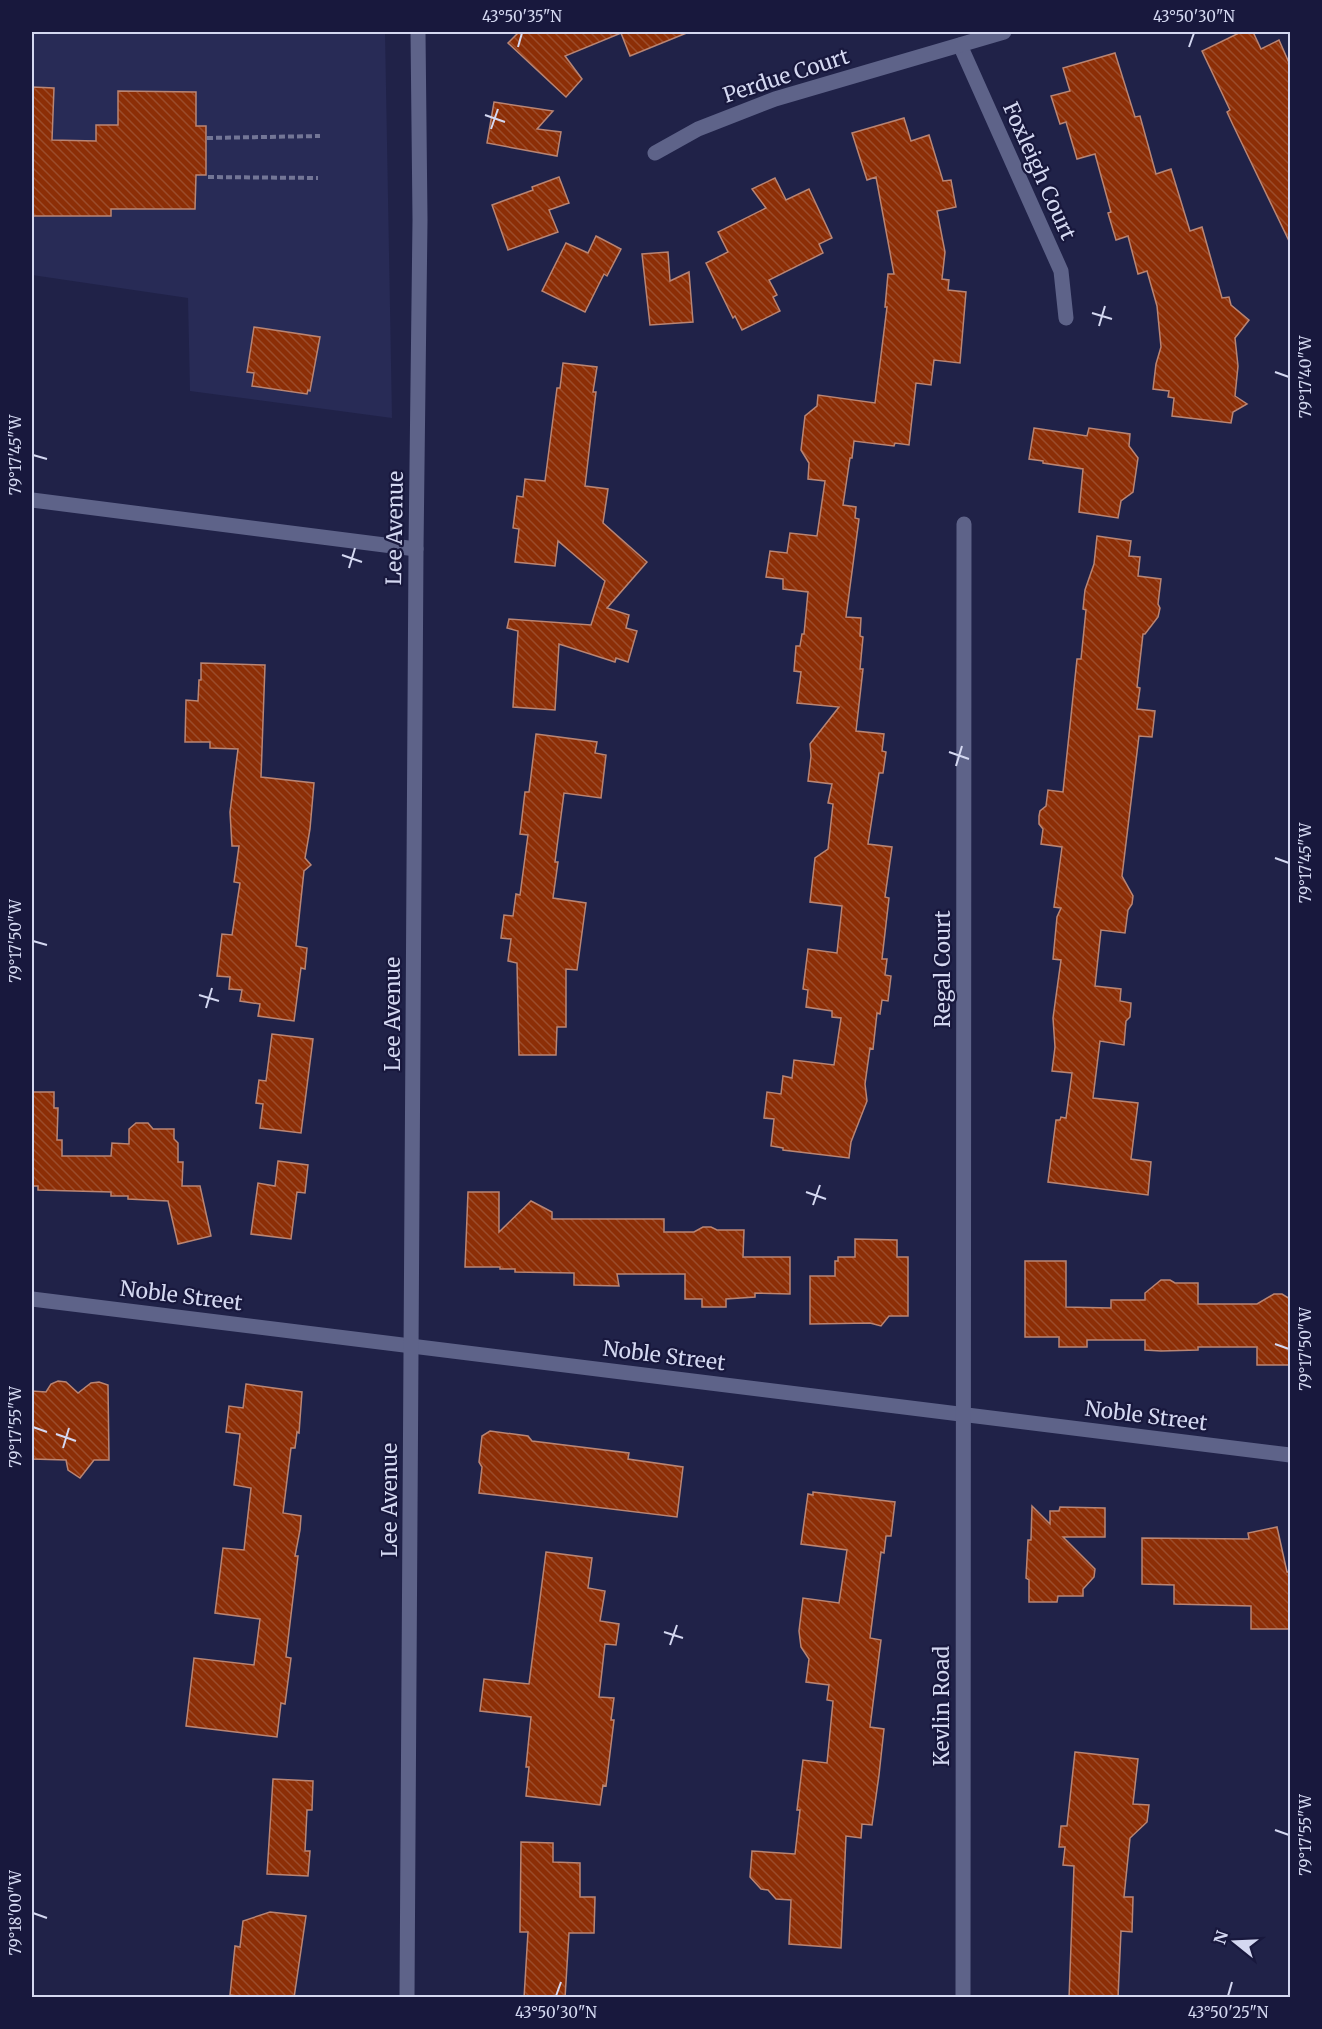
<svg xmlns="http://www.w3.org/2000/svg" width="1322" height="2029" viewBox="0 0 1322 2029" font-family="Merriweather,serif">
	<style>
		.built { fill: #282b56 }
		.building { fill: url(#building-back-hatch); stroke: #b98574; stroke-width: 1.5 }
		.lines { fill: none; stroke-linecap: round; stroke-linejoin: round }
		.path { stroke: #737696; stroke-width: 4; stroke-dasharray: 6 3; stroke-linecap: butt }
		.minor { stroke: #5e6389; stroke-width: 15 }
		.ticks { fill: none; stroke: #d4d8f1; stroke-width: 2 }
		.labels { text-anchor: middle; stroke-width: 4.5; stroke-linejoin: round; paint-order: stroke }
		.street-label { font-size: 21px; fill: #d4d8f1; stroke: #18183d }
		.neatline { fill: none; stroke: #d4d8f1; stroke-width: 2 }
		.ticks-label { font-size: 15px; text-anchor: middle; fill: #d4d8f1 }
	</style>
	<defs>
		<pattern id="building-back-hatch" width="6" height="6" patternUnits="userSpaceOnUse" patternTransform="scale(1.5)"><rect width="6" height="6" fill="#8c2e06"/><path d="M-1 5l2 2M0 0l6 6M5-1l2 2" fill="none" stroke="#9b4c2b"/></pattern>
	</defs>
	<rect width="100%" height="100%" fill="#202248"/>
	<path class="built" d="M32 32H385L392 418 190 391 188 298 32 275Z"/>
	<g class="building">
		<path d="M519 32H689L630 56 621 33 565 56 582 79 566 97 508 43Z"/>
		<path d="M1241 32H1253L1261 49 1279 40 1290 65V243L1233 125 1227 112 1230 110 1202 51Z"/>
		<path d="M1115 53 1135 117 1140 116 1156 174 1171 169 1190 231 1202 227 1222 298 1229 297 1231 305 1249 320 1235 338 1238 366 1235 396 1247 404 1233 412 1231 423 1172 416 1174 398 1168 397 1169 391 1153 389 1156 364 1161 347 1157 306 1147 271 1138 274 1128 236 1116 240 1108 213 1111 212 1095 154 1077 159 1066 122 1060 124 1051 96 1070 91 1063 68Z"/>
		<path d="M32 87 54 88 52 140 96 141V125H118V91L196 92V126H206V175H196L195 209H111V216H32Z"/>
		<path d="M494 102 553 111 537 129 561 132 557 156 487 143Z"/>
		<path d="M904 118 911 141 929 135 943 181 951 180 956 207 937 211 945 252 942 279 949 280 948 290 966 292 960 363 934 360 931 385 916 383 909 445 895 443 894 446 854 441 852 458H850L843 505 856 507 855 518 859 519 846 617 861 618 860 636 863 637 860 669H863L856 731 884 734 882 751 886 752 883 773H879L868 844 892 847 885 897 889 898 882 959H887L885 975 891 976 888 1001 882 1000 880 1014 877 1013 873 1049 870 1048 865 1084 867 1101 851 1142 849 1158 783 1150V1148L771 1146 774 1119 764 1118 767 1092 781 1094 783 1076 792 1078 794 1060 834 1065 841 1018 832 1017V1011L806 1007 808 990 803 989 808 949 837 953 842 906 810 902 815 858 828 849 833 804 828 803 832 784 808 781 811 756 810 744 839 707 797 703 801 672 794 671 796 646H800L802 634H804L808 592 783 589V579L766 577 770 551 787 553 790 533 817 536 825 481 808 479 809 463 801 450 805 416 817 406 818 395 875 403 887 307H885L888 274H894L876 177 867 180 852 133Z"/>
		<path d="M559 177 569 203 549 210 558 232 508 250 492 205 533 190 532 187Z"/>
		<path d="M775 178 786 200 809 189 832 238 819 244 823 253 769 280 777 295 773 297 780 311 742 330 735 316 733 318 706 263 728 252 718 232 766 208 752 189Z"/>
		<path d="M596 236 621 249 607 276 604 274 585 312 542 291 566 243 588 253Z"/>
		<path d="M668 252 670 281 689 272 693 322 650 325 642 254Z"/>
		<path d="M254 327 320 337 310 391 308 390 307 394 252 386 254 373 247 372Z"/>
		<path d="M563 363 597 367 593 392H596L585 486 608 489 603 523 647 562 607 608 629 615 626 628 637 631 628 662 616 658 615 662 559 644 555 710 513 707 518 631 507 628 509 619 591 625 605 581 558 541 555 566 515 562 519 529 513 528 517 496 523 497 525 479 545 481 557 388H560Z"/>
		<path d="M1034 428 1087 436 1089 428 1130 434 1129 446 1138 458 1133 492 1121 501 1118 518 1079 512 1083 469 1043 463V461L1029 459Z"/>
		<path d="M1097 536 1131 541 1129 556 1140 557 1138 576 1161 579 1158 604 1160 608 1158 617 1145 634H1143L1137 687 1140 688 1137 709 1155 711 1152 737 1139 736 1122 876 1133 896 1132 904 1128 910 1125 933 1101 930 1095 986 1121 989 1120 1001 1131 1003 1130 1017 1126 1021 1124 1045 1100 1041 1093 1098 1138 1103 1131 1159 1151 1162 1148 1195 1048 1182 1056 1120H1060L1061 1117 1066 1118 1072 1073 1052 1071 1055 1047 1053 1018 1061 960 1053 959 1057 917 1061 908 1054 907 1062 847 1041 844 1043 829 1039 824V816L1040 811 1046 806 1048 790 1063 792 1077 659H1081L1086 610 1083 609 1085 590 1094 564Z"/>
		<path d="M201 663 265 665 261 777 314 783 310 829 305 858 311 865 304 871 296 946 307 948 305 969 301 968 294 1021 258 1016 260 1004 240 1001 242 990 229 989 230 977 217 976 222 934 232 935 240 883 234 882 239 846H232L230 812 238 749 210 748V742H185L186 700 198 701 199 680H201Z"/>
		<path d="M536 734 597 742 595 753 606 755 601 798 564 793 555 862H558L553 898 586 903 577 970 566 969V1027H557L556 1055H519L517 963 508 961 511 939 501 938 504 915 513 916 516 894 520 895 528 835 520 834 525 792H529Z"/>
		<path d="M272 1034 313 1039 301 1133 260 1128 263 1104 256 1103 259 1080 266 1081Z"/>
		<path d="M32 1092H54V1108H58L57 1140H62V1156H111L112 1143 129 1144V1129L136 1123H148L153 1129H174V1139L178 1143V1162H183L182 1186H200L211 1236 178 1244 168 1201 128 1199V1196H111V1192L38 1190V1186H32Z"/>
		<path d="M278 1161 308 1165 305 1193 297 1192 291 1239 251 1234 258 1183 275 1186Z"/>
		<path d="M468 1192H499V1232L531 1201 552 1212V1219H664V1232H694L703 1227H711L717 1230H744L743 1257H790V1294L755 1293V1297L726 1299V1307H702V1299H685V1274H617L619 1286 574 1285V1273L515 1272V1269H500V1267H465Z"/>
		<path d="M855 1239 897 1240V1257H908V1316H889L881 1326 870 1323 810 1324V1276H835V1261H838V1257H855Z"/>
		<path d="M1025 1261H1066V1307L1111 1308V1300H1145V1293L1161 1280H1170L1175 1283H1198V1304H1257L1274 1294H1282L1290 1299V1365H1257V1347H1198V1350L1161 1351 1145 1350V1340H1087V1347H1059V1337H1025Z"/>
		<path d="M58 1381 66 1382 78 1393 91 1383 99 1382 108 1385 109 1460H94L80 1478 68 1470 66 1460 32 1459V1391L46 1392 51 1384Z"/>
		<path d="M246 1384 302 1392 299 1433 297 1432 295 1448H291L283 1513 301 1516 300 1530 295 1556H298L286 1657 291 1658 285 1704 281 1703 277 1737 186 1726 194 1658 254 1665 260 1619 215 1613 223 1548 244 1550 251 1488 234 1485 240 1434 226 1432 229 1406 243 1408Z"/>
		<path d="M490 1431 528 1436 532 1441 629 1453 628 1459 683 1467 677 1517 479 1493 482 1467 479 1462 482 1436Z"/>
		<path d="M813 1492 895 1502 891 1536H886L884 1553 881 1552 870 1638 881 1640 870 1727 884 1729 879 1775 872 1825 862 1824 861 1838 846 1836 841 1948 789 1944 791 1900 776 1899 768 1890 761 1889 750 1877 752 1851 795 1854 800 1810H797L803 1760 827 1763 833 1701 827 1700 829 1685 806 1682 809 1659 801 1647 799 1631 803 1598 839 1603 847 1550 801 1544 808 1494 813 1495Z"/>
		<path d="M1032 1506 1050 1524V1511H1059L1060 1507 1105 1508V1537H1063L1095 1569 1094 1577 1083 1589V1596H1058L1057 1602H1029V1580L1026 1578 1028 1540H1031Z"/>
		<path d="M1277 1527 1287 1572H1290V1629H1251V1606L1174 1604V1585L1142 1584V1538L1249 1539 1248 1533Z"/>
		<path d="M546 1552 592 1558 588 1588 605 1591 600 1621 619 1624 616 1645 605 1644 599 1697 614 1698 611 1720H614L606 1786 603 1785 600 1805 526 1796 529 1767H526L531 1717 480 1711 484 1679 529 1684Z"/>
		<path d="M1075 1752 1138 1759 1133 1804 1149 1805 1147 1822 1130 1838 1124 1897H1133L1132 1932 1121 1931 1118 1998H1069L1074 1866 1063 1865 1065 1847H1059L1061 1826H1067Z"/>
		<path d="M273 1779 313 1781 312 1810H307L305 1851H310L308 1876 267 1874Z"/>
		<path d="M521 1842 553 1843V1862L580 1863V1897H595L594 1933H569L565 1998H524L528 1932H520Z"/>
		<path d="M270 1912 306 1916 294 1998H252L230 1995 235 1946 240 1947 243 1921Z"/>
	</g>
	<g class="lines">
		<g class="path">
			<path d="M207 138 320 136"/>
			<path d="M208 177 318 178"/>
		</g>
		<g class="minor">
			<path d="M960 45 1061 271 1066 318"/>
			<path d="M655 153 698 129 775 99 1004 32"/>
			<path d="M32 500 416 549"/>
			<path d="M32 1299 1290 1455"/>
			<path d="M407 1998 416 549 420 220 418 32"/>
			<path d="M963 1998 964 524"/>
		</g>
	</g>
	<path class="ticks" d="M518 47 522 33M1189 47 1194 33M485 115 505 122M491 129 498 109M1092 313 1112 319M1099 326 1105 306M1275 372 1289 377M33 455 47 459M342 555 362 562M349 568 355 548M949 752 969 759M956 766 962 746M1275 858 1289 863M33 941 47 945M199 995 219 1001M206 1008 212 988M806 1192 826 1199M813 1205 820 1185M1275 1344 1289 1349M33 1427 47 1432M56 1434 76 1441M63 1448 69 1428M664 1632 683 1638M670 1645 677 1625M1275 1830 1289 1835M33 1913 47 1918M556 1996 561 1982M1228 1996 1232 1982"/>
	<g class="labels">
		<g class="street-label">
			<text transform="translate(786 76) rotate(-18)" y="7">Perdue Court</text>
			<text transform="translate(1039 171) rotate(66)" y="7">Foxleigh Court</text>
			<text transform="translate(395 528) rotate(-89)" y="7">Lee Avenue</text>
			<text transform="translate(943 969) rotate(-90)" y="7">Regal Court</text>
			<text transform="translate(393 1014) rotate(-90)" y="7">Lee Avenue</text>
			<text transform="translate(181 1296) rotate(7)" y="7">Noble Street</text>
			<text transform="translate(664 1356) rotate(7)" y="7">Noble Street</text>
			<text transform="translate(1146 1416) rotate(7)" y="7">Noble Street</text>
			<text transform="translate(390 1500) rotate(-90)" y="7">Lee Avenue</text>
			<text transform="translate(942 1706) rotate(-90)" y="7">Kevlin Road</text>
		</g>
	</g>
	<rect width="1322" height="2029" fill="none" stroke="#18183d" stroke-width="66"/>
	<g transform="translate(1235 1942) rotate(288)" stroke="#18183d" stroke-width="4.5" paint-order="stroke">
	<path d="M0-4.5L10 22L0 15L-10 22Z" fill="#d4d8f1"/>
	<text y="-9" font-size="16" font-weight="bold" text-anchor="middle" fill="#d4d8f1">N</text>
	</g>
	<rect x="33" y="33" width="1256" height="1963" class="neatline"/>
	<g class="ticks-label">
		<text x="522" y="22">43°50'35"N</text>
		<text x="1194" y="22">43°50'30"N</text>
		<text transform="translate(1306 377) rotate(-90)" y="5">79°17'40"W</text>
		<text transform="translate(16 455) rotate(-90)" y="5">79°17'45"W</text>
		<text transform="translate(1306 863) rotate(-90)" y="5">79°17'45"W</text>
		<text transform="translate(16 941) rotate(-90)" y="5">79°17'50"W</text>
		<text transform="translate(1306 1349) rotate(-90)" y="5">79°17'50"W</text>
		<text transform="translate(16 1427) rotate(-90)" y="5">79°17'55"W</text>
		<text transform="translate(1306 1835) rotate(-90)" y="5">79°17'55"W</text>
		<text transform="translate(16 1913) rotate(-90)" y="5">79°18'00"W</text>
		<text x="556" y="2018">43°50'30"N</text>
		<text x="1228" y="2018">43°50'25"N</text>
	</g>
</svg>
